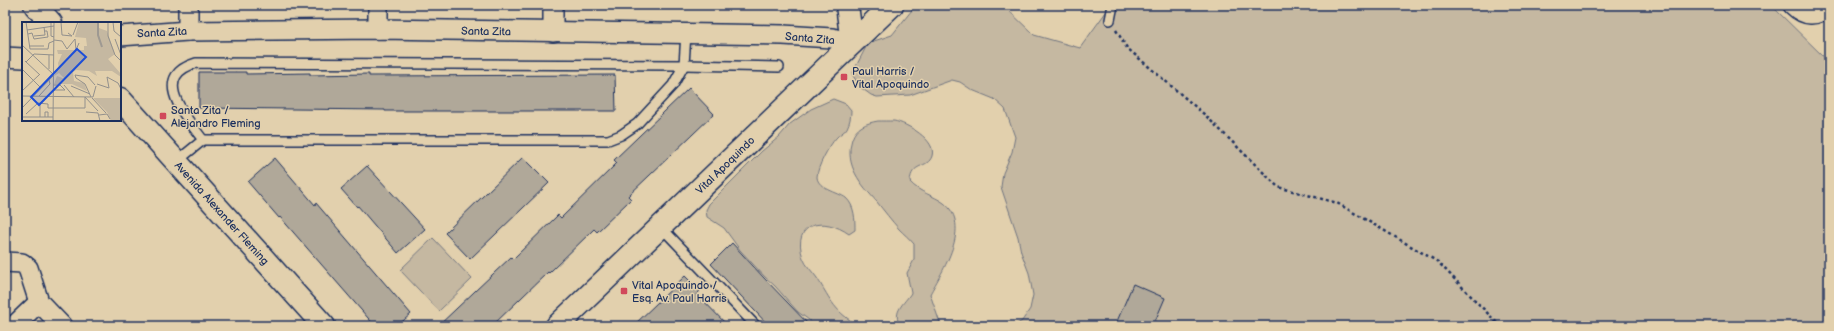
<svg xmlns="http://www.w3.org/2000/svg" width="1834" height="331" viewBox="0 0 1834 331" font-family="'Balsamiq Sans',sans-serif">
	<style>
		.green { fill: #c5b8a1; stroke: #707480 }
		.building { fill: #b0a899; stroke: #1b2f5e }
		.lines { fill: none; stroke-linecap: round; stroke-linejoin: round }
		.service-casing { stroke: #1b2f5e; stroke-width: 12 }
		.minor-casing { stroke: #1b2f5e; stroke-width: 22 }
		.tertiary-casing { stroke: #1b2f5e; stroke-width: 25 }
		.path { stroke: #1b2f5e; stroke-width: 2.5; stroke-dasharray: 3 3; stroke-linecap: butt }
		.service { stroke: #e2d0ad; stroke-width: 9 }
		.minor { stroke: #e2d0ad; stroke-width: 19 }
		.tertiary { stroke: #e2d0ad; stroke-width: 22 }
		.poi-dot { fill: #d1495b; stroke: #e2d0ad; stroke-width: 1.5 }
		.labels { text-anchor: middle; stroke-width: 3; stroke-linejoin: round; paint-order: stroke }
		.street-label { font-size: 11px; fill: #1b2f5e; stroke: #e2d0ad }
		.poi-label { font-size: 11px; fill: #1b2f5e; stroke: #e2d0ad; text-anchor: start }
		.inset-river { fill: none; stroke: #9e9992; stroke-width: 2 }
		.inset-road { fill: none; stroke: #92908d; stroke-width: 1 }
		.view { fill: #1d4ed8; fill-opacity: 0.15; stroke: #1d4ed8; stroke-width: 2 }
		.inset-edge { fill: none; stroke: #1b2f5e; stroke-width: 2 }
	</style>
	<rect width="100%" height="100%" fill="#e2d0ad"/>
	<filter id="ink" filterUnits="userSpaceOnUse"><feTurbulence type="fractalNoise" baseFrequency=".025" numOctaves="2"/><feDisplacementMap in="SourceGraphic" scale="8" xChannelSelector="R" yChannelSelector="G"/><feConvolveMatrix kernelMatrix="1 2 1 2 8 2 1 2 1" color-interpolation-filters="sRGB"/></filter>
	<g filter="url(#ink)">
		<g class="green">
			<path d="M916 5H1003L1034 35 1080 48 1111 5H1771L1829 62V326H1014L1022 321 1030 309 1033 295 1029 273 1021 252 1018 237 1001 187 1003 173 1012 152 1015 137 1005 109 994 99 972 90 960 82 952 80 910 95 877 97 871 95 860 87 852 74 866 47 871 42 892 35Z"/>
			<path d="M833 99 846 104 851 110C851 116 850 122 847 128 845 132 839 134 836 138 829 146 817 167 817 177 818 189 838 192 846 198 855 206 855 220 855 230L849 234C824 216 791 222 803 258 806 266 813 272 817 278 832 302 834 311 859 326H814L809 320 798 312 775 286 765 277 740 250 724 228 707 217 706 210 709 204 762 151 779 137 790 124 811 109Z"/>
			<path d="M878 121C883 121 888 121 894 121 906 123 937 140 932 156 928 169 911 162 910 182 920 193 933 195 944 203 973 226 942 271 930 294L941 326H900C892 311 904 304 911 293L907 273 914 260V244C909 238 904 234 899 229 891 220 884 211 877 202 861 184 844 166 852 139 856 127 866 123 878 121Z"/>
			<path d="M433 238 472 279 439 311 400 270Z"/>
		</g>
		<g class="building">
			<path d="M199 72H246V74L310 73V75L369 74V76L615 75 616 111H385V110L199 108Z"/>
			<path d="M689 88 714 114 628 196 631 199 597 232 594 229 549 273 548 272 492 326H438L511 257 513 259 558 215 561 218 617 163 614 160Z"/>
			<path d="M523 157 549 183 470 259 445 233Z"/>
			<path d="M275 158 315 205 316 203 411 314 397 326H375L280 217 279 218 248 182Z"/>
			<path d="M367 166 425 229 398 253 358 206 357 207 341 189Z"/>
			<path d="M732 243 764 278 810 326H769L711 264Z"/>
			<path d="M685 276 700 291 697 294 728 326H633Z"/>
			<path d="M1133 284 1165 298 1153 326H1115Z"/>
		</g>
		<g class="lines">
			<g class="service-casing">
				<g id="service">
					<path d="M1110 20 1113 5"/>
					<path d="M203 140C187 118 149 77 196 63L684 65 779 67"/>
					<path d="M176 162 203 140H608L621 135 637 124 673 85 684 65 686 33"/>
					<path d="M661 227 756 326"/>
				</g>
			</g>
			<g class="minor-casing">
				<g id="minor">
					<path d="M188 5V31"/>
					<path d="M1793 5C1804 16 1817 18 1828 5"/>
					<path d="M378 29V5"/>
					<path d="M553 32V5"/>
					<path d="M120 36 188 31 378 29 783 35 832 38 852 43"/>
					<path d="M5 57 23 58"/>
					<path d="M5 262 22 263 28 268 39 302 62 326"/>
					<path d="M14 326 39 302"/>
				</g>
			</g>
			<g class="tertiary-casing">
				<g id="tertiary">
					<path d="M35 5 51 23"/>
					<path d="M847 5 852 43"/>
					<path d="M120 99 324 326"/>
					<path d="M557 326 892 5"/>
				</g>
			</g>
			<path class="path" d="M1116 30 1127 48 1205 115 1278 187 1337 203 1438 262 1500 326"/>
			<use href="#service" class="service"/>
			<use href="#minor" class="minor"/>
			<use href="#tertiary" class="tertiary"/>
		</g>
	</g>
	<g class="poi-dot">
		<rect x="840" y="73" width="8" height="8" rx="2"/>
		<rect x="159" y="112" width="8" height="8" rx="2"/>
		<rect x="620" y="287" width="8" height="8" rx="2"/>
	</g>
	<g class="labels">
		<g class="street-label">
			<text transform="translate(486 31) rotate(1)" y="4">Santa Zita</text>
			<text transform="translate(162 32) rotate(-3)" y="4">Santa Zita</text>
			<text transform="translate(810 38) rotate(5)" y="4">Santa Zita</text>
			<text transform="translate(725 165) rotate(-44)" y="4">Vital Apoquindo</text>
			<text transform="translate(222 213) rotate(48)" y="4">Avenida Alexander Fleming</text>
		</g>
		<g class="poi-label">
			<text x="852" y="75">Paul Harris /<tspan x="852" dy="13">Vital Apoquindo</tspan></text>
			<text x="171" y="114">Santa Zita /<tspan x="171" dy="13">Alejandro Fleming</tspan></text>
			<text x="632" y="289">Vital Apoquindo /<tspan x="632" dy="13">Esq. Av. Paul Harris</tspan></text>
		</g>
	</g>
	<g transform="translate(22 22)">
		<rect width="99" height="99" fill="#e2d0ad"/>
		<path d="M57 0H77V6L85 9 93 32 86 37 99 52V55L90 49H73L75 54 67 49 54 48 51 50 52 59 62 61 65 69 50 62H32L35 54 43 57 37 51 32 54 33 49 37 48 36 41 40 32H36L35 28H62V24H65L64 16 53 15ZM71 76H99V99H89L85 90Z" fill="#c5b8a1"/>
		<path class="inset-river" d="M76 0V13L80 25"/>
		<path class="inset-road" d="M4 0 8 27M29 0V14L32 15M39 0 40 13 50 14 46 11M86 0V14L93 33 99 39M91 0 92 9 99 15M5 8 32 4M6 12 10 11 12 17 26 15 25 9H22M51 13 56 0M12 14 23 13 22 5M93 17 99 33M32 18 40 19 45 27 53 17 54 28 57 21M0 23 32 53 0 86M7 24H22M8 27H26L27 21 32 19M3 39 18 53M4 40 12 32 32 33M0 47 19 66M27 47V33M75 62 87 66 85 55 96 61 99 67M42 63 52 75M49 64 68 72M31 68H43L38 63H31M0 69 17 53M0 74 71 75 74 64M17 74 28 62 27 58M63 75 76 89M69 75 63 62 54 56 53 53 66 55 73 63M70 76 84 91M64 90 76 91 78 99M4 92 16 81 26 82V86H63V75M77 93 85 92 88 97M0 95H31M18 95V81M23 95V90H26V95M31 99 32 0"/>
		<path class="view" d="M55 27 64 35 17 83 9 75Z"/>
		<rect width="99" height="99" class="inset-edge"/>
	</g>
	<rect width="1834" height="331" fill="none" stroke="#e2d0ad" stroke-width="20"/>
	<rect x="10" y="10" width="1814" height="311" fill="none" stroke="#1b2f5e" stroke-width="1.5" filter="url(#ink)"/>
</svg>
